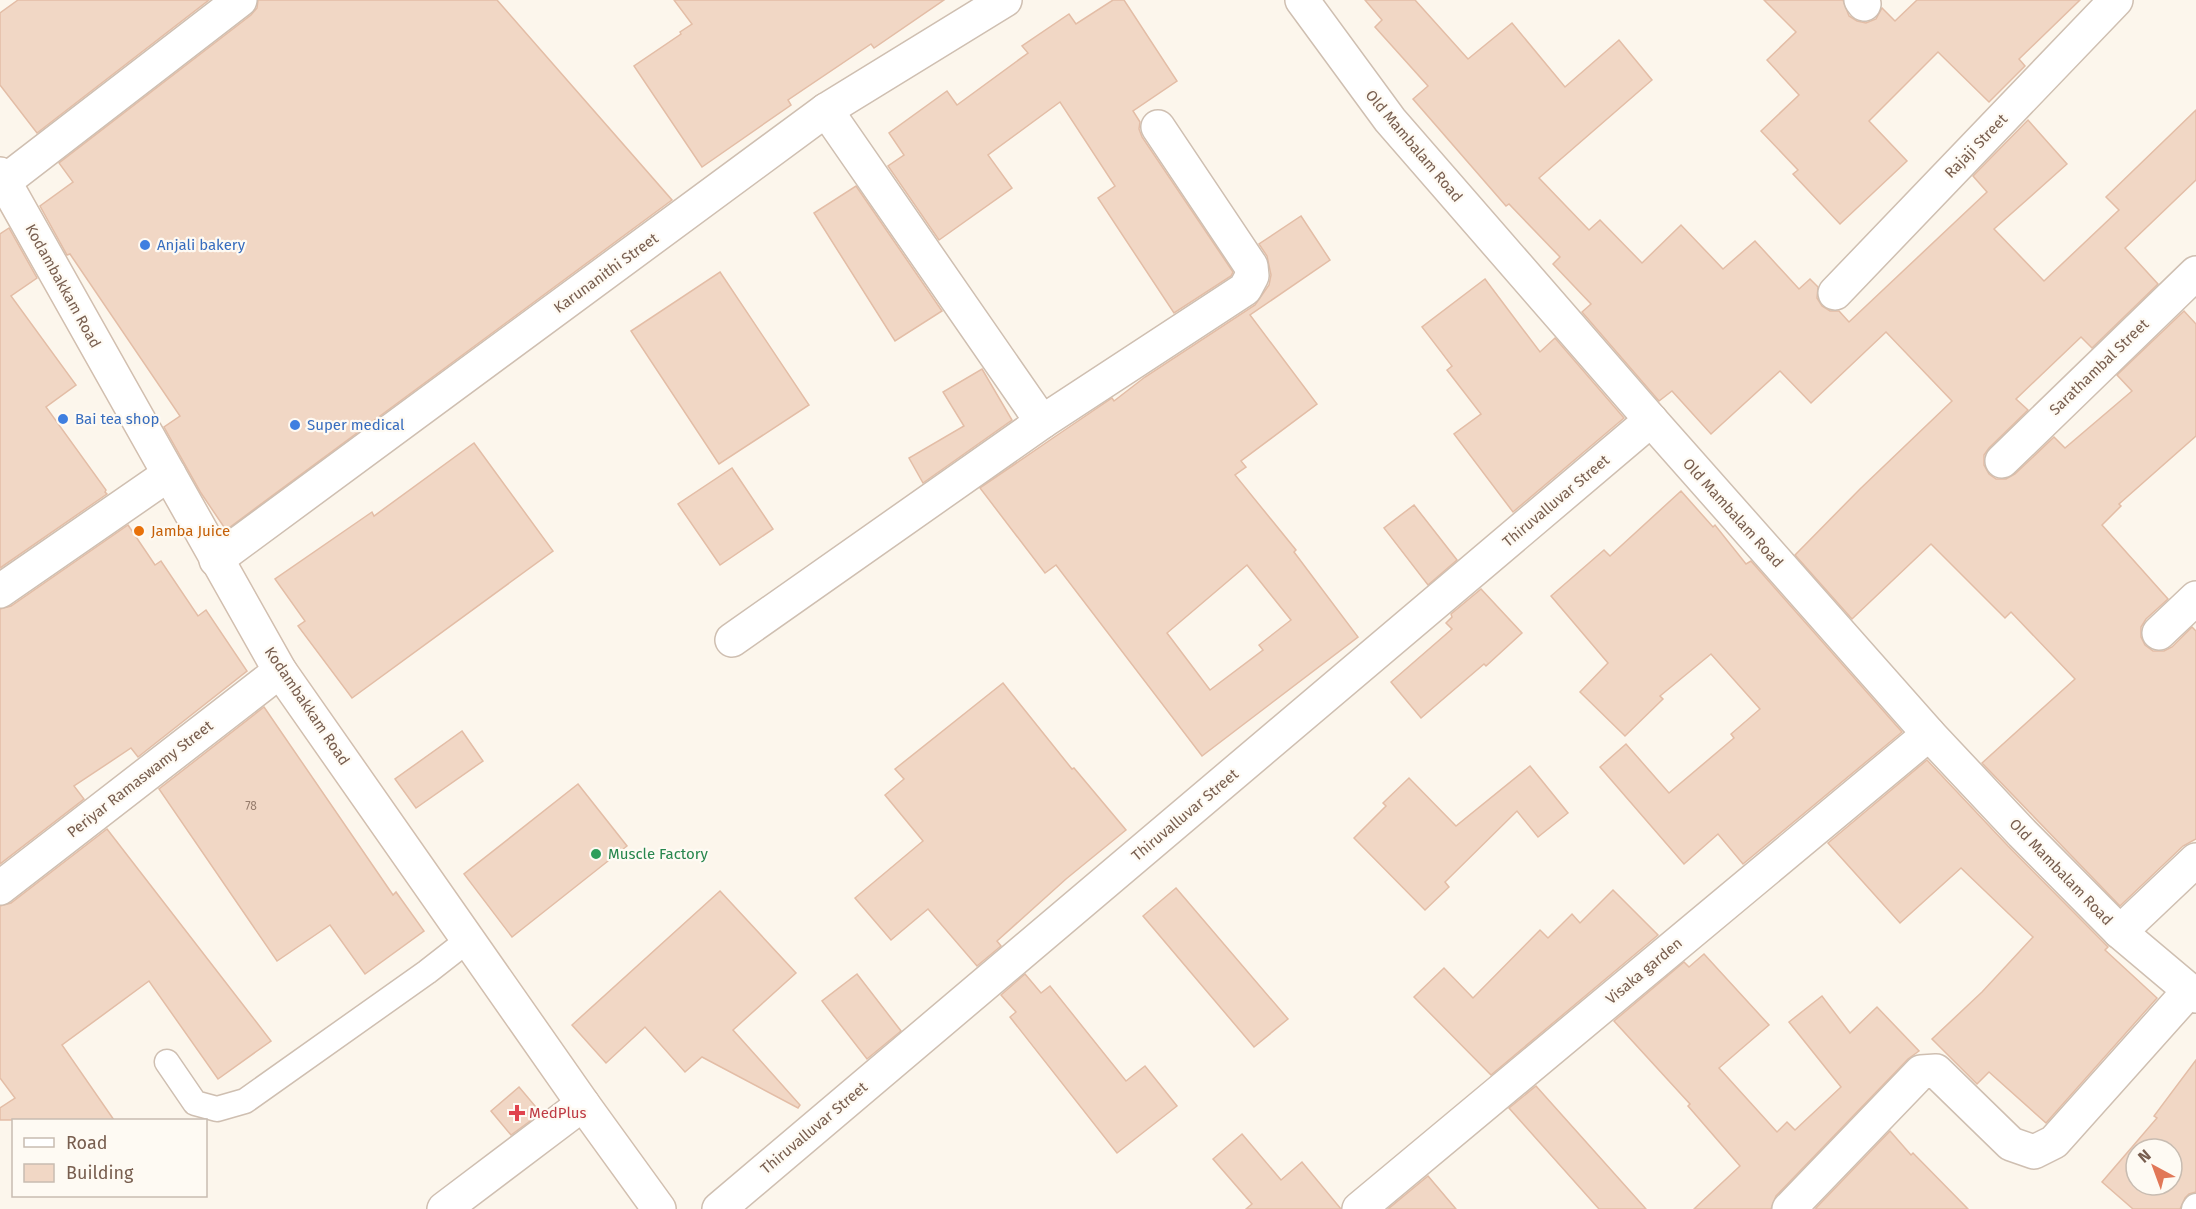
<svg xmlns="http://www.w3.org/2000/svg" width="2196" height="1209" viewBox="0 0 2196 1209" font-family="'Fira Sans',sans-serif">
	<style>
		.building { fill: #f1d7c5; stroke: #e3bda6; stroke-width: 1.5; fill-rule: evenodd }
		.lines { fill: none; stroke-linecap: round; stroke-linejoin: round }
		.service-casing { stroke: #cfbfb1; stroke-width: 27 }
		.minor-casing { stroke: #cfbfb1; stroke-width: 36 }
		.tertiary-casing { stroke: #cfbfb1; stroke-width: 36 }
		.secondary-casing { stroke: #d2bfaf; stroke-width: 36 }
		.service { stroke: #fff; stroke-width: 24 }
		.minor { stroke: #fff; stroke-width: 33 }
		.tertiary { stroke: #fff; stroke-width: 33 }
		.secondary { stroke: #fff; stroke-width: 33 }
		.shop-dot { fill: #3f7fe0; stroke: #fefaf3; stroke-width: 2 }
		.food-dot { fill: #e8710a; stroke: #fefaf3; stroke-width: 2 }
		.leisure-dot { fill: #2e9e5b; stroke: #fefaf3; stroke-width: 2 }
		.health-dot { fill: #e0444e; stroke: #fefaf3; stroke-width: 2 }
		.labels { text-anchor: middle; stroke-width: 4.5; stroke-linejoin: round; paint-order: stroke }
		.number-label { font-size: 12px; fill: #967c6c }
		.street-label { font-size: 15px; fill: #785e4f; stroke: #fefaf3 }
		.shop-label { font-size: 15px; fill: #366cbe; stroke: #fefaf3; text-anchor: start }
		.food-label { font-size: 15px; fill: #c56008; stroke: #fefaf3; text-anchor: start }
		.leisure-label { font-size: 15px; fill: #27864d; stroke: #fefaf3; text-anchor: start }
		.health-label { font-size: 15px; fill: #be3a42; stroke: #fefaf3; text-anchor: start }
	</style>
	<rect width="100%" height="100%" fill="#fcf6ec"/>
	<g class="building">
		<path d="M18 0H209L37 133 0 85V13Z"/>
		<path d="M258 0H497L672 200 226 530 201 493 164 427 180 416 70 254 67 255 40 206 73 182 59 163 251 15 257 8Z"/>
		<path d="M674 0H944L874 48 871 44 788 100 791 105 702 167 634 66 681 34 680 32 692 24Z"/>
		<path d="M1113 0H1124L1177 81 1133 111 1140 122 1139 129 1142 137 1233 272 1231 276 1174 313 1098 198 1115 186 1060 102 988 155 1012 188 939 240 888 166 904 155 889 133 947 91 957 105 1028 53 1022 46 1069 14 1076 24Z"/>
		<path d="M1365 0H1415L1468 59 1512 23 1565 87 1619 40 1652 80 1539 178 1589 230 1600 220 1642 263 1681 225 1723 269 1755 241 1799 289 1810 279 1818 287 1817 298 1822 306 1830 311H1839L1849 322 1987 192 1973 176 2028 120 2067 164 1994 229 2044 281 2119 210 2106 197 2196 110V180L2125 248 2158 284 2092 348 2081 337 2016 399 2028 410 1989 448 1984 455V465L1989 474 1996 479H2006L2015 474 2054 437 2065 448 2132 391 2117 375 2184 311 2196 324V436L2119 504 2121 506 2102 525 2168 599 2146 619 2141 627V637L2145 645 2153 651H2164L2172 647 2192 627 2196 631V839L2183 846 2120 906 1982 763 2075 679 2011 612 2005 618 1931 544 1852 619 1795 555 1860 489 1952 401 1886 332 1811 403 1780 371 1711 434 1672 391 1659 401 1582 312 1591 304 1553 264 1560 257 1509 204 1506 206 1413 99 1428 86 1375 27 1382 20Z"/>
		<path d="M1764 0H1843L1849 16 1857 21 1866 23 1876 19 1882 8 1895 21 1917 0H2080L2019 59 2025 66 1989 102 1938 52 1869 121 1907 161 1840 224 1793 174 1798 170 1761 131 1799 95 1767 60 1796 32Z"/>
		<path d="M856 186 942 311 895 341 814 213Z"/>
		<path d="M1301 216 1330 260 1250 315 1317 404 1241 461 1246 467 1235 475 1296 550 1294 552 1358 637 1202 756 1056 565 1045 573 980 488 1053 438 1112 398 1114 401 1145 377 1255 305 1269 285 1271 275 1267 256 1259 244ZM1247 565 1291 620 1259 645 1263 650 1210 690 1167 633Z"/>
		<path d="M9 228 37 278 11 296 76 385 46 407 106 490 105 492 107 494 0 568V234Z"/>
		<path d="M720 272 809 405 719 464 631 331Z"/>
		<path d="M1485 279 1540 352 1555 338 1624 418 1513 512 1454 434 1481 414 1447 370 1452 366 1422 327Z"/>
		<path d="M982 369 1012 420 923 483 909 458 964 426 943 392Z"/>
		<path d="M474 443 553 551 352 698 298 626 305 621 275 579 372 512 374 516Z"/>
		<path d="M732 468 773 529 720 565 678 504Z"/>
		<path d="M1681 491 1713 527 1715 525 1746 564 1751 561 1902 732 1743 864 1718 834 1684 864 1600 767 1626 744 1669 793 1734 738 1731 734 1760 709 1711 654 1660 696 1663 699 1625 736 1580 692 1608 663 1551 596 1604 550 1610 556Z"/>
		<path d="M1414 505 1457 560 1428 585 1384 528Z"/>
		<path d="M128 525 155 565 161 561 198 616 206 610 247 671 138 757 131 748 74 786 84 799 0 864V609L11 606Z"/>
		<path d="M1481 589 1522 633 1486 666 1484 664 1421 718 1391 682 1452 629 1446 623 1452 617 1451 614Z"/>
		<path d="M1003 683 1072 769 1074 768 1126 830 1066 879 997 941 1001 946 977 966 928 909 891 940 855 898 923 841 885 795 904 779 895 769Z"/>
		<path d="M264 707 393 895 396 892 424 931 365 974 330 925 277 961 159 789Z"/>
		<path d="M462 731 483 761 416 808 395 779Z"/>
		<path d="M1927 760 2008 846 2108 947 2105 950 2157 998 2046 1123 1989 1072 1977 1084 1932 1039 1982 992 2033 937 1961 868 1900 923 1828 843Z"/>
		<path d="M1530 766 1568 813 1538 837 1517 811 1445 882 1449 887 1425 910 1354 838 1386 806 1383 803 1409 778 1456 826Z"/>
		<path d="M578 784 627 846 512 937 464 874Z"/>
		<path d="M107 829 271 1041 218 1079 149 981 62 1045 114 1120H0V1108L15 1098 0 1078V906L11 903Z"/>
		<path d="M1176 888 1288 1019 1254 1047 1143 916Z"/>
		<path d="M1613 890 1658 935 1491 1075 1414 997 1444 968 1473 998 1540 930 1548 938 1572 914 1580 923Z"/>
		<path d="M720 891 796 973 733 1030 800 1105 798 1108 702 1057 685 1072 645 1027 606 1063 572 1025Z"/>
		<path d="M1704 954 1769 1025 1719 1068 1777 1132 1787 1122 1795 1130 1841 1087 1789 1022 1822 996 1850 1033 1877 1007 1919 1051 1908 1059 1776 1196 1771 1209H1694L1740 1166 1688 1106 1690 1104 1614 1021 1684 962 1689 967Z"/>
		<path d="M857 974 901 1031 867 1059 822 1001Z"/>
		<path d="M1025 974 1041 993 1050 986 1126 1081 1145 1066 1177 1106 1117 1153 1010 1017 1016 1012 1001 995Z"/>
		<path d="M2196 1060V1192L2189 1194 2185 1198 2180 1209H2133L2102 1182 2157 1118 2154 1116ZM2136 1149H2172V1185H2136Z"/>
		<path d="M1536 1086 1646 1209H1599L1509 1108Z"/>
		<path d="M519 1087 541 1113 511 1135 491 1111Z"/>
		<path d="M1890 1131 1911 1155 1913 1153 1968 1209H1815Z"/>
		<path d="M1242 1134 1281 1180 1302 1162 1341 1209H1246L1252 1204 1213 1159Z"/>
		<path d="M1428 1176 1456 1209H1388Z"/>
	</g>
	<g class="lines">
		<g class="service-casing">
			<g id="service">
				<path d="M167 1062 195 1103 217 1109 245 1101 427 972 468 940"/>
				<path d="M2194 1209 2196 1206"/>
			</g>
		</g>
		<g class="minor-casing">
			<g id="minor">
				<path d="M1302 0 1390 120 1651 420 1929 734 2022 833 2120 932 2196 996"/>
				<path d="M1861 0 1864 4"/>
				<path d="M826 110 1042 422"/>
				<path d="M4 182 240 0"/>
				<path d="M1835 293 2116 0"/>
				<path d="M2002 461 2196 273"/>
				<path d="M0 591 169 474"/>
				<path d="M2159 633 2196 598"/>
				<path d="M732 640 1042 422 1245 289 1252 276 1251 266 1158 127"/>
				<path d="M0 888 280 671"/>
				<path d="M2120 932 2196 860"/>
				<path d="M444 1209 583 1104"/>
				<path d="M719 1209 1651 420"/>
				<path d="M1359 1209 1929 734"/>
				<path d="M1789 1209 1921 1072 1936 1071 2011 1144 2034 1152 2054 1142 2189 991"/>
			</g>
		</g>
		<g class="tertiary-casing">
			<path id="tertiary" d="M216 560 826 110 1005 0"/>
		</g>
		<g class="secondary-casing">
			<path id="secondary" d="M0 174 280 671 583 1104 659 1209"/>
		</g>
		<use href="#service" class="service"/>
		<use href="#minor" class="minor"/>
		<use href="#tertiary" class="tertiary"/>
		<use href="#secondary" class="secondary"/>
	</g>
	<g class="shop-dot">
		<circle cx="145" cy="245" r="6"/>
		<circle cx="63" cy="419" r="6"/>
		<circle cx="295" cy="425" r="6"/>
	</g>
	<circle class="food-dot" cx="139" cy="531" r="6"/>
	<circle class="leisure-dot" cx="596" cy="854" r="6"/>
	<path class="health-dot" d="M514 1104h6v6h6v6h-6v6h-6v-6h-6v-6h6z"/>
	<g class="labels">
		<g class="number-label">
			<text x="251" y="810">78</text>
		</g>
		<g class="street-label">
			<text transform="translate(1414 146) rotate(50)" y="5">Old Mambalam Road</text>
			<text transform="translate(1976 146) rotate(-46)" y="5">Rajaji Street</text>
			<text transform="translate(606 273) rotate(-36)" y="5">Karunanithi Street</text>
			<text transform="translate(63 286) rotate(61)" y="5">Kodambakkam Road</text>
			<text transform="translate(2099 367) rotate(-44)" y="5">Sarathambal Street</text>
			<text transform="translate(1556 501) rotate(-40)" y="5">Thiruvalluvar Street</text>
			<text transform="translate(1733 513) rotate(48)" y="5">Old Mambalam Road</text>
			<text transform="translate(307 706) rotate(56)" y="5">Kodambakkam Road</text>
			<text transform="translate(140 779) rotate(-38)" y="5">Periyar Ramaswamy Street</text>
			<text transform="translate(1185 815) rotate(-40)" y="5">Thiruvalluvar Street</text>
			<text transform="translate(2061 872) rotate(46)" y="5">Old Mambalam Road</text>
			<text transform="translate(1644 971) rotate(-40)" y="5">Visaka garden</text>
			<text transform="translate(814 1128) rotate(-40)" y="5">Thiruvalluvar Street</text>
		</g>
		<g class="shop-label">
			<text x="157" y="250">Anjali bakery</text>
			<text x="75" y="424">Bai tea shop</text>
			<text x="307" y="430">Super medical</text>
		</g>
		<g class="food-label">
			<text x="151" y="536">Jamba Juice</text>
		</g>
		<g class="leisure-label">
			<text x="608" y="859">Muscle Factory</text>
		</g>
		<g class="health-label">
			<text x="529" y="1118">MedPlus</text>
		</g>
	</g>
	<rect x="12" y="1119" width="195" height="78" fill="#fefaf3" stroke="#c8bcb1" stroke-width="1.5"/>
	<rect x="24" y="1138" width="30" height="9" fill="#ffffff" stroke="#c8bcb1" stroke-width="1.5"/>
	<text x="66" y="1149" font-size="18" fill="#785e4f">Road</text>
	<rect x="24" y="1164" width="30" height="18" fill="#f1d7c5" stroke="#c8bcb1" stroke-width="1.5"/>
	<text x="66" y="1179" font-size="18" fill="#785e4f">Building</text>
	<g transform="translate(2154 1167) rotate(319)"><circle r="28" fill="#fefaf3" stroke="#c8bcb1" stroke-width="1.5"/>
	<path d="M0-4.5L10 22L0 15L-10 22Z" fill="#e17757"/>
	<text y="-9" font-size="16" font-weight="bold" text-anchor="middle" fill="#785e4f">N</text>
	</g>
</svg>
